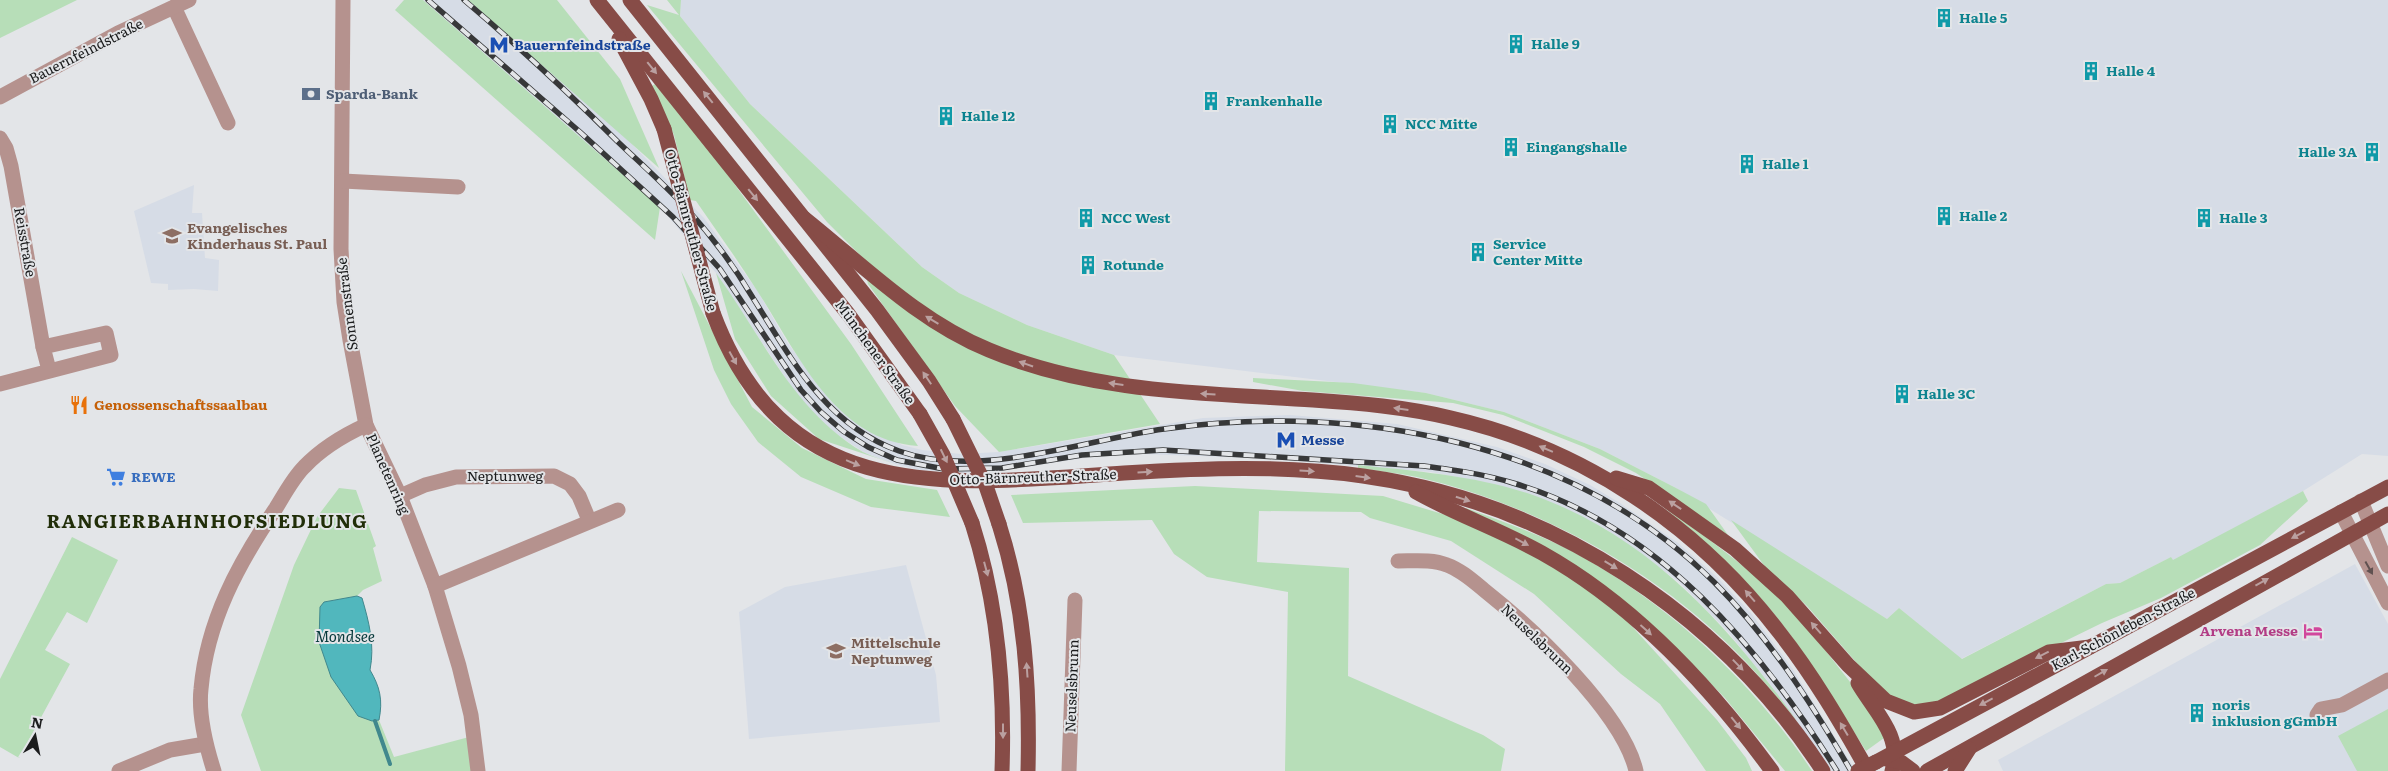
<svg xmlns="http://www.w3.org/2000/svg" width="2388" height="771" viewBox="0 0 2388 771" font-family="Literata,serif">
	<style>
		.built { fill: #d6dce6 }
		.green { fill: #b7deb8 }
		.water { fill: #51b7bd; stroke: #41888d }
		.lines { fill: none; stroke-linecap: round; stroke-linejoin: round }
		.stream { stroke: #41888d; stroke-width: 4 }
		.minor { stroke: #b5928e; stroke-width: 15 }
		.major { stroke: #874c47; stroke-width: 15 }
		.rail-casing { stroke: #373839; stroke-width: 5.5 }
		.rail { stroke: #e3e5e8; stroke-width: 4; stroke-dasharray: 11; stroke-linecap: butt }
		.major-bridge { stroke: #874c47; stroke-width: 15 }
		.oneway { fill: #baa0a0 }
		.oneway2 { fill: #605150 }
		.labels { text-anchor: middle; stroke-width: 4; stroke-linejoin: round; paint-order: stroke }
		.culture-label { font-size: 14px; font-weight: bold; fill: #0d838f; stroke: #e3e5e8; text-anchor: start }
		.transit-label { font-size: 14px; font-weight: bold; fill: #164399; stroke: #e3e5e8; text-anchor: start }
		.street-label { font-size: 14px; fill: #1b1c1d; stroke: #e3e5e8 }
		.service-label { font-size: 14px; font-weight: bold; fill: #4e5e75; stroke: #e3e5e8; text-anchor: start }
		.education-label { font-size: 14px; font-weight: bold; fill: #785e54; stroke: #e3e5e8; text-anchor: start }
		.food-label { font-size: 14px; font-weight: bold; fill: #c56008; stroke: #e3e5e8; text-anchor: start }
		.shop-label { font-size: 14px; font-weight: bold; fill: #366cbe; stroke: #e3e5e8; text-anchor: start }
		.hotel-label { font-size: 14px; font-weight: bold; fill: #b23c85; stroke: #e3e5e8; text-anchor: end }
		.water-label { font-size: 15px; font-style: italic; fill: #05383a; stroke: #e3e5e8 }
		.district-label { font-size: 19px; font-weight: bold; letter-spacing: 1px; fill: #212e09; stroke: #e3e5e8 }
	</style>
	<rect width="100%" height="100%" fill="#e3e5e8"/>
	<g class="built">
		<path d="M423 0H469L624 136 704 218 757 290 787 342 831 401 902 445 922 450 961 454 999 452 1203 418 1290 415 1397 424 1497 447 1545 464 1590 485 1620 503 1678 543 1717 577 1751 613 1792 668 1856 771H1832L1770 684 1728 632 1679 582 1606 529 1533 495 1487 483 1431 472 1259 458 1141 454 1096 456 1004 470 964 473 919 470 895 464 865 453 839 436 816 417 796 394 716 273 660 207Z"/>
		<path d="M681 0H2388V456L2362 454 2303 491 2173 561 2171 557 2120 583 2106 584 1961 659 1899 608 1887 619 1676 488 1600 449 1504 412 1426 393 1114 355 1027 325 959 293 922 267 750 104 680 16Z"/>
		<path d="M194 185 192 213H202L205 258 219 260 218 291 194 289 168 290V284L151 283 134 211Z"/>
		<path d="M2355 564 2388 624V771H2003L1998 760Z"/>
		<path d="M906 565 936 675 940 722 749 739 739 612 785 587Z"/>
	</g>
	<g class="green">
		<path d="M0 0H77L0 38Z"/>
		<path d="M404 0H423L660 207 655 240 395 10Z"/>
		<path d="M468 0H557L620 79 659 168Z"/>
		<path d="M667 0H681L680 16 750 104 922 267 959 293 1027 325 1114 355 1160 424 999 452 955 406 868 284 862 257 827 222 647 5 679 15Z"/>
		<path d="M655 84 719 163 851 344 918 446C834 441 796 350 756 289 737 259 716 230 696 201L690 200 674 135 652 86Z"/>
		<path d="M681 271 752 407 802 448 866 479 937 490 950 517 871 507 801 477 758 442 731 404 714 370Z"/>
		<path d="M716 273C762 336 793 411 863 452 873 457 885 460 895 464L819 439 771 396 735 339Z"/>
		<path d="M1253 378 1353 383 1426 393 1504 412 1600 449 1676 488 1706 504 1728 535 1636 473 1584 447 1503 415 1453 403 1303 391 1253 382Z"/>
		<path d="M1358 465C1417 471 1477 476 1533 495 1650 537 1727 624 1798 722 1781 702 1764 681 1746 662 1661 572 1538 505 1417 477 1398 473 1377 471 1358 468Z"/>
		<path d="M1195 486 1383 496 1459 519 1511 542 1590 590 1628 622 1717 720 1746 758 1752 771H1706L1660 704 1621 674 1534 594 1451 541 1370 518 1361 512 1259 511 1257 562 1349 568 1348 676 1483 735 1505 749 1501 771H1285L1288 592 1207 577 1174 554 1152 520 1023 523 1011 495Z"/>
		<path d="M339 488 356 490 376 546 373 548 382 581 363 590 357 596 324 602 372 721 379 720 394 757 469 737 472 771H261L241 715 294 565 317 517Z"/>
		<path d="M2303 491 2308 501 2260 545 2161 598 2102 623 1934 705 1916 708 1883 693 1807 606 1766 568 1731 520 1887 619 1899 608 1962 659 2106 584 2120 583 2171 557 2173 560Z"/>
		<path d="M1662 506C1712 541 1762 577 1803 623 1816 637 1827 653 1839 668 1856 689 1874 712 1884 738L1866 751C1832 697 1800 641 1757 594 1728 562 1696 534 1662 506Z"/>
		<path d="M1466 508C1507 523 1550 538 1588 560 1677 612 1755 685 1812 771H1785L1725 698 1659 631 1465 510Z"/>
		<path d="M72 537 118 560 87 623 67 612 45 650 70 664 19 758 0 747V679Z"/>
		<path d="M2388 709V771H2357L2338 736Z"/>
	</g>
	<path class="water" d="M357 596 362 598C369 622 375 645 370 670 380 687 383 700 379 720L372 721 358 716 331 677 319 642 320 607 324 602Z"/>
	<g class="lines">
		<path class="stream" d="M375 721 390 764"/>
		<g class="minor">
			<path d="M343 0 341 249 344 302 350 340 366 425 400 496 435 586 459 666 471 715 478 771"/>
			<path d="M174 7 228 123"/>
			<path d="M0 97 118 33 189 0"/>
			<path d="M0 138 6 148 11 166 43 347"/>
			<path d="M343 181 458 187"/>
			<path d="M0 384 111 355 106 333 43 347 49 370"/>
			<path d="M400 496 425 485 456 477 554 476 570 484 579 496 589 520"/>
			<path d="M2361 501 2388 566"/>
			<path d="M2341 512 2388 603"/>
			<path d="M1398 561C1414 561 1432 559 1447 565 1461 570 1473 581 1484 590 1531 627 1623 713 1636 771"/>
			<path d="M435 586 618 510"/>
			<path d="M2317 715 2321 709 2342 705 2388 680"/>
			<path d="M119 771 170 750 205 744"/>
			<path d="M214 771C206 746 198 716 201 689 207 621 238 564 276 508 284 495 293 478 304 467 322 448 342 436 366 425"/>
			<path d="M1069 771 1075 600"/>
		</g>
		<g class="major">
			<path d="M597 0 849 315 920 414"/>
			<path d="M630 0 877 310 929 381 953 419"/>
			<path d="M619 39 651 99 664 129"/>
			<path d="M804 218C863 265 918 321 989 350 1092 393 1204 393 1313 400 1359 403 1406 407 1451 418 1583 448 1697 525 1779 632 1813 675 1841 723 1868 771"/>
			<path d="M713 313C787 511 954 484 1124 473 1204 468 1284 465 1363 476 1551 502 1720 613 1823 771"/>
			<path d="M1616 478 1649 488 1735 549 1787 596 1848 665 1886 701 1914 712 1940 708 2049 652 2090 647"/>
			<path d="M1416 492C1457 515 1501 530 1542 553 1635 605 1710 686 1772 771"/>
			<path d="M972 523C998 604 1005 686 1002 771"/>
			<path d="M999 524C1025 605 1030 687 1028 771"/>
			<path d="M1858 683C1874 711 1903 736 1892 771"/>
			<path d="M1886 759 1901 762 1913 771"/>
			<path d="M1876 762 2388 487"/>
			<path d="M1927 771 2388 514"/>
			<path d="M1955 771 1969 749"/>
		</g>
		<g class="rail-casing">
			<g id="rail">
				<path d="M428 0 580 132 673 217 720 269 801 390 821 412 843 431 868 447 897 460 944 469 1002 468 1082 455 1163 450 1424 466C1454 470 1484 474 1513 483 1659 526 1759 646 1837 771"/>
				<path d="M464 0C517 45 568 92 617 141 640 163 664 184 686 208 711 235 734 266 753 298 792 360 826 425 899 451 979 480 1083 440 1164 429 1356 402 1572 441 1714 582 1769 637 1812 704 1851 771"/>
			</g>
		</g>
		<use href="#rail" class="rail"/>
		<g class="major-bridge">
			<path d="M664 129 713 313"/>
			<path d="M920 414 943 455 972 523"/>
			<path d="M953 419 986 486 999 524"/>
			<path d="M1858 771 1876 762"/>
		</g>
	</g>
	<defs><path id="oneway-solid" d="M-6-.8H1V-3.2L6.5 0L1 3.2V.8H-6Z" transform="scale(1.25)"/></defs>
	<g class="oneway">
		<use href="#oneway-solid" transform="translate(652 68) rotate(51)"/>
		<use href="#oneway-solid" transform="translate(708 97) rotate(-129)"/>
		<use href="#oneway-solid" transform="translate(753 195) rotate(51)"/>
		<use href="#oneway-solid" transform="translate(932 320) rotate(-149)"/>
		<use href="#oneway-solid" transform="translate(733 358) rotate(61)"/>
		<use href="#oneway-solid" transform="translate(1026 364) rotate(-161)"/>
		<use href="#oneway-solid" transform="translate(927 378) rotate(-124)"/>
		<use href="#oneway-solid" transform="translate(1116 384) rotate(-172)"/>
		<use href="#oneway-solid" transform="translate(1208 394) rotate(-177)"/>
		<use href="#oneway-solid" transform="translate(1401 409) rotate(-172)"/>
		<use href="#oneway-solid" transform="translate(1546 449) rotate(-157)"/>
		<use href="#oneway-solid" transform="translate(944 456) rotate(64)"/>
		<use href="#oneway-solid" transform="translate(853 463) rotate(22)"/>
		<use href="#oneway-solid" transform="translate(1307 471) rotate(4)"/>
		<use href="#oneway-solid" transform="translate(1145 472) rotate(-3)"/>
		<use href="#oneway-solid" transform="translate(1363 477) rotate(8)"/>
		<use href="#oneway-solid" transform="translate(1463 499) rotate(17)"/>
		<use href="#oneway-solid" transform="translate(1675 505) rotate(-146)"/>
		<use href="#oneway-solid" transform="translate(2298 535) rotate(152)"/>
		<use href="#oneway-solid" transform="translate(1522 542) rotate(28)"/>
		<use href="#oneway-solid" transform="translate(1611 565) rotate(31)"/>
		<use href="#oneway-solid" transform="translate(986 569) rotate(75)"/>
		<use href="#oneway-solid" transform="translate(2262 582) rotate(-29)"/>
		<use href="#oneway-solid" transform="translate(1750 596) rotate(-131)"/>
		<use href="#oneway-solid" transform="translate(1816 628) rotate(-131)"/>
		<use href="#oneway-solid" transform="translate(1646 630) rotate(42)"/>
		<use href="#oneway-solid" transform="translate(2042 655) rotate(153)"/>
		<use href="#oneway-solid" transform="translate(1738 665) rotate(46)"/>
		<use href="#oneway-solid" transform="translate(1027 670) rotate(-94)"/>
		<use href="#oneway-solid" transform="translate(2101 673) rotate(-30)"/>
		<use href="#oneway-solid" transform="translate(1986 702) rotate(152)"/>
		<use href="#oneway-solid" transform="translate(1736 723) rotate(51)"/>
		<use href="#oneway-solid" transform="translate(1844 729) rotate(-121)"/>
		<use href="#oneway-solid" transform="translate(1003 731) rotate(90)"/>
	</g>
	<use class="oneway2" href="#oneway-solid" transform="translate(2369 568) rotate(61)"/>
	<defs>
		<g id="building-bare" transform="scale(1.5)"><path d="M-4-6H4V6H1V3H-1V6H-4ZM-2.5-4.3h1.7v1.8h-1.7ZM.8-4.3h1.7v1.8H.8ZM-2.5-1h1.7V.8h-1.7ZM.8-1h1.7V.8H.8Z" fill="#0f9aa8" stroke="#e3e5e8" stroke-width="2.5" paint-order="stroke"/></g>
		<g id="metro-bare" transform="scale(1.5)"><path d="M-5.5 5V-5H-3L0 0L3-5H5.5V5H3V-.5L0 4L-3-.5V5Z" fill="#1a4fb4" stroke="#e3e5e8" stroke-width="2.5" paint-order="stroke"/></g>
		<g id="bank-bare" transform="scale(1.5)"><path d="M-6-4H6V4H-6ZM0-2.3a2.3 2.3 0 1 0 0 4.6a2.3 2.3 0 1 0 0-4.6Z" fill="#5c6f8a" stroke="#e3e5e8" stroke-width="2.5" paint-order="stroke"/></g>
		<g id="school-bare" transform="scale(1.5)"><path d="M0-5L7-2L0 1L-7-2ZM-4 1L0 2.5L4 1V4Q0 6-4 4Z" fill="#8d6e63" stroke="#e3e5e8" stroke-width="2.5" paint-order="stroke"/></g>
		<g id="restaurant-bare" transform="scale(1.5)"><path d="M-5-6h1v4h1v-4h1v4h1v-4h1v5L-1.5 .5V6h-2V.5L-5-1ZM5-6V6H3V1.5H1.5Q1.5-4 5-6Z" fill="#e8710a" stroke="#e3e5e8" stroke-width="2.5" paint-order="stroke"/></g>
		<g id="supermarket-bare" transform="scale(1.5)"><path d="M-6-5.5h2.5l.6 2H6L4.5 2H-2.5L-4.4-4H-6ZM-1.5 3.2a1.3 1.3 0 1 0 .1 0ZM3 3.2a1.3 1.3 0 1 0 .1 0Z" fill="#3f7fe0" stroke="#e3e5e8" stroke-width="2.5" paint-order="stroke"/></g>
		<g id="hotel-bare" transform="scale(1.5)"><path d="M-6-4.5h1.5V1H6V5H4.5V3h-9V5H-6ZM-4 0a1.8 1.8 0 1 1 3.6 0ZM.5 0V-2.5h3Q6-2.5 6 0Z" fill="#d1479c" stroke="#e3e5e8" stroke-width="2.5" paint-order="stroke"/></g>
	</defs>
	<g fill-rule="evenodd">
		<use href="#building-bare" x="1944" y="18"/>
		<use href="#building-bare" x="1516" y="44"/>
		<use href="#metro-bare" x="499" y="45"/>
		<use href="#building-bare" x="2091" y="71"/>
		<use href="#bank-bare" x="311" y="94"/>
		<use href="#building-bare" x="1211" y="101"/>
		<use href="#building-bare" x="946" y="116"/>
		<use href="#building-bare" x="1390" y="124"/>
		<use href="#building-bare" x="1511" y="147"/>
		<use href="#building-bare" x="2372" y="152"/>
		<use href="#building-bare" x="1747" y="164"/>
		<use href="#building-bare" x="1944" y="216"/>
		<use href="#building-bare" x="1086" y="218"/>
		<use href="#building-bare" x="2204" y="218"/>
		<use href="#school-bare" x="172" y="236"/>
		<use href="#building-bare" x="1478" y="252"/>
		<use href="#building-bare" x="1088" y="265"/>
		<use href="#building-bare" x="1902" y="394"/>
		<use href="#restaurant-bare" x="79" y="405"/>
		<use href="#metro-bare" x="1286" y="440"/>
		<use href="#supermarket-bare" x="116" y="477"/>
		<use href="#hotel-bare" x="2313" y="631"/>
		<use href="#school-bare" x="836" y="651"/>
		<use href="#building-bare" x="2197" y="713"/>
	</g>
	<g class="labels">
		<g class="culture-label">
			<text x="1959" y="23">Halle 5</text>
			<text x="1531" y="49">Halle 9</text>
			<text x="2106" y="76">Halle 4</text>
			<text x="1226" y="106">Frankenhalle</text>
			<text x="961" y="121">Halle 12</text>
			<text x="1405" y="129">NCC Mitte</text>
			<text x="1526" y="152">Eingangshalle</text>
			<text x="2357" y="157" text-anchor="end">Halle 3A</text>
			<text x="1762" y="169">Halle 1</text>
			<text x="1959" y="221">Halle 2</text>
			<text x="1101" y="223">NCC West</text>
			<text x="2219" y="223">Halle 3</text>
			<text x="1493" y="249">Service<tspan x="1493" dy="16">Center Mitte</tspan></text>
			<text x="1103" y="270">Rotunde</text>
			<text x="1917" y="399">Halle 3C</text>
			<text x="2212" y="710">noris<tspan x="2212" dy="16">inklusion gGmbH</tspan></text>
		</g>
		<g class="transit-label">
			<text x="514" y="50">Bauernfeindstraße</text>
			<text x="1301" y="445">Messe</text>
		</g>
		<g class="street-label">
			<text transform="translate(86 51) rotate(-27)" y="5">Bauernfeindstraße</text>
			<text transform="translate(691 230) rotate(75)" y="5">Otto-Bärnreuther-Straße</text>
			<text transform="translate(25 242) rotate(80)" y="5">Reisstraße</text>
			<text transform="translate(347 304) rotate(-97)" y="5">Sonnenstraße</text>
			<text transform="translate(875 352) rotate(54)" y="5">Münchener Straße</text>
			<text transform="translate(388 474) rotate(66)" y="5">Planetenring</text>
			<text x="505" y="481">Neptunweg</text>
			<text transform="translate(1033 477) rotate(-2)" y="5">Otto-Bärnreuther-Straße</text>
			<text transform="translate(2123 629) rotate(-28)" y="5">Karl-Schönleben-Straße</text>
			<text transform="translate(1537 639) rotate(44)" y="5">Neuselsbrunn</text>
			<text transform="translate(1072 686) rotate(-88)" y="5">Neuselsbrunn</text>
		</g>
		<g class="service-label">
			<text x="326" y="99">Sparda-Bank</text>
		</g>
		<g class="education-label">
			<text x="187" y="233">Evangelisches<tspan x="187" dy="16">Kinderhaus St. Paul</tspan></text>
			<text x="851" y="648">Mittelschule<tspan x="851" dy="16">Neptunweg</tspan></text>
		</g>
		<g class="food-label">
			<text x="94" y="410">Genossenschaftssaalbau</text>
		</g>
		<g class="shop-label">
			<text x="131" y="482">REWE</text>
		</g>
		<g class="hotel-label">
			<text x="2298" y="636">Arvena Messe</text>
		</g>
		<g class="water-label">
			<text x="345" y="642">Mondsee</text>
		</g>
		<g class="district-label">
			<text x="207" y="528">RANGIERBAHNHOFSIEDLUNG</text>
		</g>
	</g>
	<g transform="translate(35 736) rotate(10)" stroke="#e3e5e8" stroke-width="4" paint-order="stroke">
	<path d="M0-4L9 19L0 12L-9 19Z" fill="#1b1c1d"/>
	<text y="-8" font-size="14" font-weight="bold" text-anchor="middle" fill="#1b1c1d">N</text>
	</g>
</svg>
